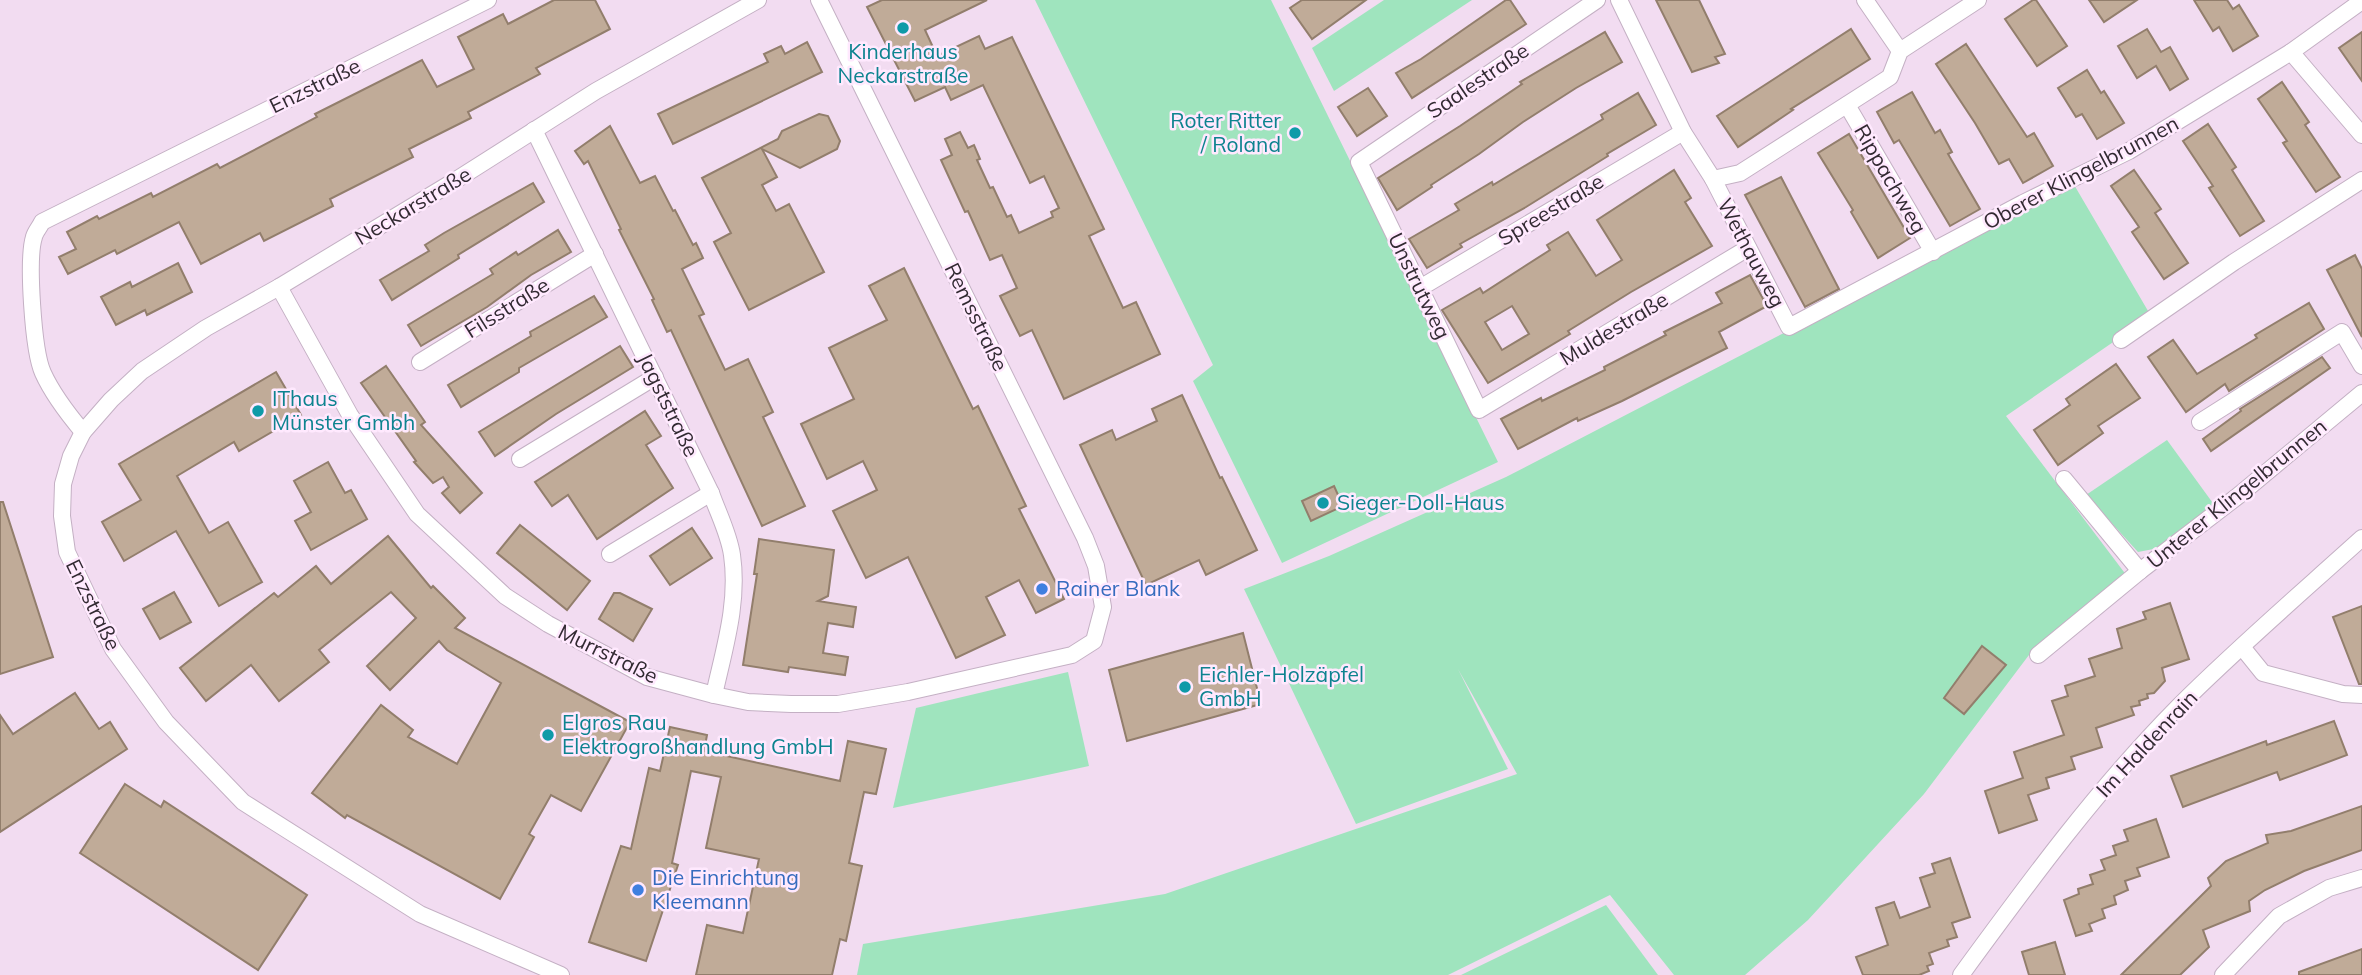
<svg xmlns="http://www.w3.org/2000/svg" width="2362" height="975" viewBox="0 0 2362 975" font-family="Mulish,sans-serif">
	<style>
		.green { fill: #9fe4be }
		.building { fill: #c0ab98; stroke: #927e6c; stroke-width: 2; fill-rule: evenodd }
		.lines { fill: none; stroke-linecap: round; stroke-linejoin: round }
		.street-casing { stroke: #c4b0c4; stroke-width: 18 }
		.street { stroke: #fff; stroke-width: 16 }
		.culture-dot { fill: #0f9aa8; stroke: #ffe9fe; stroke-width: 2.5 }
		.shop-dot { fill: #3f7fe0; stroke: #ffe9fe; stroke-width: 2.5 }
		.labels { text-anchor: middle; stroke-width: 5; stroke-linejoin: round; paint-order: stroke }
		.culture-label { font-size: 21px; fill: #0d838f; stroke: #ffe9fe; text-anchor: start }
		.street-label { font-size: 21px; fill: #322a32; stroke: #ffe9fe }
		.shop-label { font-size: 21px; fill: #366cbe; stroke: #ffe9fe; text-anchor: start }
	</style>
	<rect width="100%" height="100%" fill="#f2dcf1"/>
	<g class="green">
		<path d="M1035 0H1271L1498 462 1282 563 1193 381 1213 365Z"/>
		<path d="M1384 0H1472L1334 91 1312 48Z"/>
		<path d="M2073 183 2151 316 2006 416 2127 576 2032 651 1924 794 1808 920 1745 975H1674L1610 895 1448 975H857L863 944 1165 894 1517 774 1458 669 1508 769 1356 824 1244 589 1329 556 1506 477Z"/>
		<path d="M2167 440 2215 506 2164 547 2138 552 2086 495Z"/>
		<path d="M1068 672 1089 766 893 808 916 708Z"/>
		<path d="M1606 905 1658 975H1461Z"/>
	</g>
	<g class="building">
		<path d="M554 0H595L610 29 536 68 540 74 468 112 471 118 409 149 413 157 330 199 333 206 264 241 260 233 201 264 179 222 117 254 115 250 68 274 59 257 76 249 67 232 97 216 99 219 151 193 153 197 217 164 220 168 317 117 315 114 422 60 437 87 474 69 458 37 503 14 508 24Z"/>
		<path d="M882 0H987L925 30 937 56 979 36 985 49 1012 37 1104 229 1089 236 1123 308 1136 302 1160 354 1064 399 1032 330 1020 336 1000 296 1017 288 1002 255 990 260 968 211 965 212 941 160 952 155 945 139 960 132 968 148 974 145 980 159 977 160 990 188 993 187 1007 217 1011 215 1019 233 1053 217 1051 212 1059 208 1044 176 1030 183 983 85 951 100 945 87 915 101 867 7Z"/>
		<path d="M1302 0H1366L1312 39 1290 8Z"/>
		<path d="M1506 0H1510L1526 24 1412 98 1396 73 1421 59Z"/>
		<path d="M1656 0H1699L1725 54 1715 57 1719 63 1692 72Z"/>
		<path d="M2033 0H2036L2067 46 2037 66 2005 19Z"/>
		<path d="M2089 0H2137L2104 22Z"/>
		<path d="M2194 0H2227L2233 9 2239 5 2258 36 2233 51 2219 27 2213 31Z"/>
		<path d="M1851 29 1870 59 1791 109 1793 110 1738 147 1717 116Z"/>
		<path d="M2147 29 2161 52 2170 47 2188 79 2170 90 2156 66 2137 78 2118 46Z"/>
		<path d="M1605 32 1622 62 1576 88 1523 122 1479 154 1431 185 1432 187 1397 210 1378 178 1460 126 1522 84 1520 82Z"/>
		<path d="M2362 32V81L2339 48Z"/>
		<path d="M807 42 822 72 673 144 658 114 768 62 764 54 781 46 785 54Z"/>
		<path d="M1966 44 2027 137 2034 133 2053 166 2023 183 2009 159 1999 164 1975 123 1936 64Z"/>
		<path d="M2087 70 2101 93 2104 91 2124 123 2097 139 2082 114 2076 117 2058 88Z"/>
		<path d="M2282 82 2309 122 2305 125 2340 177 2316 192 2283 143 2287 141 2258 99Z"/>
		<path d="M1368 88 1387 116 1357 136 1338 107Z"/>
		<path d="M1912 92 1935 133 1940 130 1952 152 1948 154 1980 209 1950 226 1899 140 1894 143 1877 112Z"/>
		<path d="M1638 93 1656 125 1607 154 1608 156 1526 207 1460 244 1462 247 1427 268 1409 239 1459 210 1455 204 1492 182 1493 185 1603 119 1601 115Z"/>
		<path d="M819 114 828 116 840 141 837 149 800 168 762 149 777 177 762 185 776 211 789 204 824 272 749 310 714 242 731 233 702 178 778 139 782 131Z"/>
		<path d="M2208 124 2236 167 2232 170 2264 221 2240 236 2209 188 2213 186 2183 141Z"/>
		<path d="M610 126 640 183 655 176 673 211 675 210 693 245 696 243 703 258 682 269 704 314 699 316 725 370 748 359 773 412 763 417 805 506 762 526 671 330 667 332 652 300 654 299 619 230 621 229 588 161 584 164 575 151Z"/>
		<path d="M1849 134 1910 238 1878 258 1851 212 1853 210 1818 153Z"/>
		<path d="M1674 170 1691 198 1685 202 1712 246 1631 292 1568 331 1570 334 1488 383 1442 310 1480 288 1483 293 1550 250 1547 245 1568 232 1596 276 1622 260 1597 220ZM1512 306 1529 334 1502 350 1485 322Z"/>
		<path d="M2134 170 2161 209 2155 213 2188 263 2164 279 2132 232 2139 227 2111 186Z"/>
		<path d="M1781 177 1839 289 1805 307 1745 195Z"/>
		<path d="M533 183 544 202 458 255 459 258 392 300 380 280 429 251 425 245 444 233Z"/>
		<path d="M558 230 571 252 531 275 487 307 421 346 408 325 493 274 490 269 516 252 518 255Z"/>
		<path d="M2355 255 2362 269V337L2327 270Z"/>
		<path d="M178 263 192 292 147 315 145 310 116 325 101 297 130 282 132 287Z"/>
		<path d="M904 268 973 409 978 406 1026 506 1019 509 1064 599 1036 613 1019 580 986 597 1005 635 956 658 908 557 866 578 833 511 877 490 863 461 827 479 801 424 854 399 829 348 887 320 869 286Z"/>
		<path d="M1750 275 1767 306 1719 332 1727 348 1622 401 1578 421 1577 418 1518 449 1501 419 1541 398 1542 401 1605 370 1604 367 1666 335 1664 332 1722 303 1716 293Z"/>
		<path d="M594 296 607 317 519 368V372L461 407 448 385 531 336 530 332Z"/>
		<path d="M2309 303 2324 329 2229 391 2225 384 2186 412 2148 357 2173 340 2197 374 2257 338 2255 335Z"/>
		<path d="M620 346 633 367 556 414 495 456 479 432Z"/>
		<path d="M2322 357 2330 368 2211 451 2203 439 2241 411 2240 409Z"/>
		<path d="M2116 364 2140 398 2098 426 2103 433 2058 465 2034 430 2070 405 2066 399Z"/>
		<path d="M386 366 425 422 421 425 482 493 460 513 442 493 449 487 443 477 433 483 414 462 416 461 361 383Z"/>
		<path d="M276 372 301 415 239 451 234 442 177 476 209 533 228 522 262 582 219 606 176 531 124 561 102 522 141 500 119 464Z"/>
		<path d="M1182 395 1220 478 1222 477 1257 550 1206 575 1199 560 1146 585 1080 445 1112 430 1116 440 1157 421 1152 409Z"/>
		<path d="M645 411 661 436 646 445 673 488 597 539 568 495 552 506 535 482Z"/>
		<path d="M328 462 345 493 351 490 367 519 311 550 295 521 311 512 294 481Z"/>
		<path d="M1334 486 1343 506 1311 521 1302 501Z"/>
		<path d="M0 502H3L53 657 0 674Z"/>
		<path d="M520 525 590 581 567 610 497 553Z"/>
		<path d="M692 528 712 558 670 585 650 556Z"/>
		<path d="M388 536 431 588 433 586 465 618 455 628 630 722 581 811 551 795 529 834 534 837 500 899 347 815 345 818 312 793 381 705 413 730 408 737 457 764 501 683 447 650 439 641 390 690 367 666 416 618 391 592 319 650 329 662 279 701 251 665 206 701 180 668 274 593 278 597 316 566 331 584Z"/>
		<path d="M759 539 834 550 828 596 818 601 856 607 853 627 828 623 823 653 848 657 845 675 789 667 788 672 743 665 757 574H754Z"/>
		<path d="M174 592 191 622 160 639 143 609Z"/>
		<path d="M614 593H620L652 609 633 641 599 619Z"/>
		<path d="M2170 603 2189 659 2162 668 2165 681 2154 693 2147 694 2148 698 2139 701 2140 705 2131 707 2134 715 2096 728 2102 747 2071 757 2075 769 2046 778 2049 788 2028 795 2037 820 1999 833 1985 791 2023 778 2014 752 2064 735 2052 701 2068 696 2065 686 2095 676 2089 659 2122 648 2117 629 2146 619 2143 612Z"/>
		<path d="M2362 606V684H2359L2333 617Z"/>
		<path d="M1243 633 1261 704 1127 741 1109 670Z"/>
		<path d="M1982 646 2006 665 1964 714 1944 698Z"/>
		<path d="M75 693 99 729 110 722 127 749 0 832V715L13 734Z"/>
		<path d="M2334 721 2347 755 2280 780 2277 772 2183 807 2171 776 2266 741 2267 745Z"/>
		<path d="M670 727 707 735 704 751 840 781 848 741 886 749 876 794 864 792 849 863 862 866 846 941 840 939 832 975H696L707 925 743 933 759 859 706 848 721 777 691 771 672 863 678 865 646 961 589 942 621 846 631 849 649 768 660 771Z"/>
		<path d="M125 784 161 807 164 801 307 895 258 970 80 853Z"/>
		<path d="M2362 806V850L2304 871 2265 890 2249 901 2250 911 2203 930 2209 947 2180 975H2121L2211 886 2208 878 2226 861 2268 843 2266 835 2291 831Z"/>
		<path d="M2156 819 2169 857 2137 868 2140 876 2125 881 2128 890 2114 896 2116 904 2102 909 2105 918 2089 924 2092 931 2076 936 2064 900 2079 894 2078 889 2093 884 2090 875 2105 870 2101 860 2116 855 2113 846 2128 841 2124 830Z"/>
		<path d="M1950 858 1970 917 1952 923 1957 937 1947 940 1949 946 1929 953 1933 964 1927 966 1929 971 1919 975H1863L1856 957 1888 945 1876 908 1894 902 1900 918 1930 907 1920 878 1935 873 1932 864Z"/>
		<path d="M2055 942 2065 975H2029L2022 952Z"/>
		<path d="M2362 949V975H2299V972Z"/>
	</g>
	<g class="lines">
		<g class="street-casing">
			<g id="street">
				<path d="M1597 0 1359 162 1479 410 1748 248"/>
				<path d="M1619 0 1683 132 1713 179 1740 173 1890 77 1900 51 1978 0"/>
				<path d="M1865 0 1900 51"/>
				<path d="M2291 52 2362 135"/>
				<path d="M1847 105 1933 252"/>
				<path d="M534 130 711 493C718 513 729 534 732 555 739 603 724 649 714 695"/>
				<path d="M1713 179 1789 327 2023 203 2129 151 2291 52 2362 1"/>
				<path d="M279 287 350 415 417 514 505 596 548 624 647 677 714 695 748 702 791 704H838L908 692 1072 655 1094 641 1103 607 1096 566 1085 538 819 0"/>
				<path d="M1420 288 1683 132"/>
				<path d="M2121 340 2234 262 2362 180"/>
				<path d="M420 362 595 254"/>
				<path d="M2200 422 2342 332 2362 366"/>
				<path d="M83 432C67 413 53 395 43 373 33 351 27 259 34 237 35 232 40 227 42 222L488 0"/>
				<path d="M520 459 655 377"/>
				<path d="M2064 479 2140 571"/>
				<path d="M610 554 711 493"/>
				<path d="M2242 647 2263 673 2343 694 2362 695"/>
				<path d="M2038 655 2140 571 2238 496 2362 393"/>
				<path d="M561 975 420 914 243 802 166 722 113 649 67 552 62 516 63 484 71 456 83 432 111 400 142 371 206 328 279 287 456 180 596 91 758 0"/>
				<path d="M1961 975C2029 882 2097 789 2178 707 2237 648 2300 594 2362 538"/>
				<path d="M2223 975 2279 916 2329 888 2362 878"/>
			</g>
		</g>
		<use href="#street" class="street"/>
	</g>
	<g class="culture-dot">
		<circle cx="903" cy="28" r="7"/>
		<circle cx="1295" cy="133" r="7"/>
		<circle cx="258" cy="411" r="7"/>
		<circle cx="1323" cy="503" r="7"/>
		<circle cx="1185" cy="687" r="7"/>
		<circle cx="548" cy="735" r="7"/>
	</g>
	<g class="shop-dot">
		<circle cx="1042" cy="589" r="7"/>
		<circle cx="638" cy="890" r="7"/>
	</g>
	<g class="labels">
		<g class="culture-label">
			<text x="903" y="59" text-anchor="middle">Kinderhaus<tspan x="903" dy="24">Neckarstraße</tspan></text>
			<text x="1281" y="128" text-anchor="end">Roter Ritter<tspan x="1281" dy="24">/ Roland</tspan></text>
			<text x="272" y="406">IThaus<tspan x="272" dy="24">Münster Gmbh</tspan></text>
			<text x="1337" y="510">Sieger-Doll-Haus</text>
			<text x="1199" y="682">Eichler-Holzäpfel<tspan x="1199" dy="24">GmbH</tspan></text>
			<text x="562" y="730">Elgros Rau<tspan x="562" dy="24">Elektrogroßhandlung GmbH</tspan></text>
		</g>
		<g class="street-label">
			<text transform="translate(1478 81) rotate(-34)" y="7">Saalestraße</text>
			<text transform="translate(315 86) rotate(-26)" y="7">Enzstraße</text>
			<text transform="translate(2081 173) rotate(-28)" y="7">Oberer Klingelbrunnen</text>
			<text transform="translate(1890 179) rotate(60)" y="7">Rippachweg</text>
			<text transform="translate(413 206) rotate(-31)" y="7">Neckarstraße</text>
			<text transform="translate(1551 210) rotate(-31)" y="7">Spreestraße</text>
			<text transform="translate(1751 253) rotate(62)" y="7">Wethauweg</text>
			<text transform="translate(1419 286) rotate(64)" y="7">Unstrutweg</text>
			<text transform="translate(507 308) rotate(-32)" y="7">Filsstraße</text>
			<text transform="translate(976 317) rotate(64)" y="7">Remsstraße</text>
			<text transform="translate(1614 329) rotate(-31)" y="7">Muldestraße</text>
			<text transform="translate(668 405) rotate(64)" y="7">Jagststraße</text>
			<text transform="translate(2237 494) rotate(-39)" y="7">Unterer Klingelbrunnen</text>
			<text transform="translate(93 605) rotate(64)" y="7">Enzstraße</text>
			<text transform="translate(608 654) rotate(26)" y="7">Murrstraße</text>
			<text transform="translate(2147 744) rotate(-47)" y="7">Im Haldenrain</text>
		</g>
		<g class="shop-label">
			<text x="1056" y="596">Rainer Blank</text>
			<text x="652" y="885">Die Einrichtung<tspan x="652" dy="24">Kleemann</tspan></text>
		</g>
	</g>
</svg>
